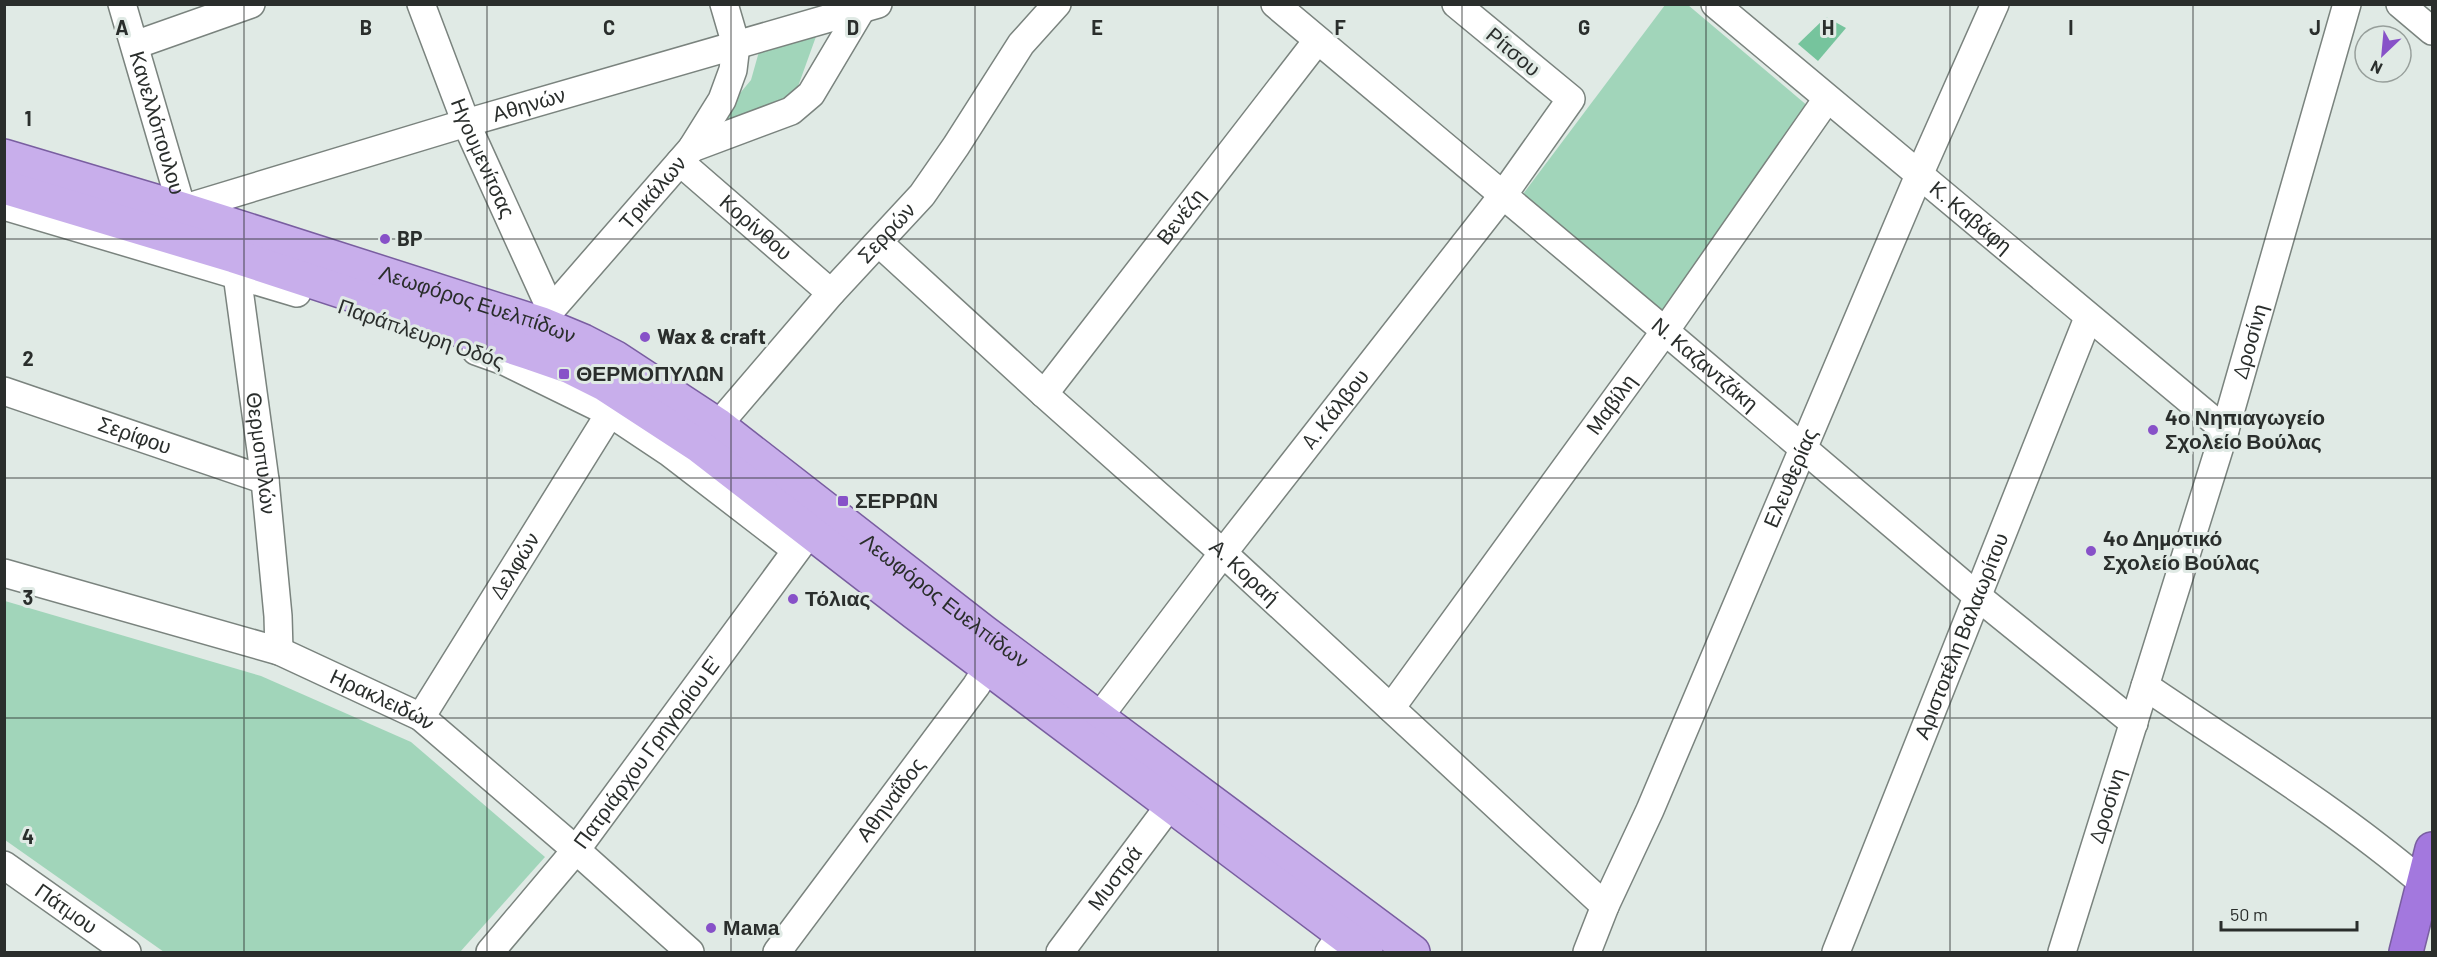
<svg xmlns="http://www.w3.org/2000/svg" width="2437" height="957" viewBox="0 0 2437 957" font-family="Barlow,sans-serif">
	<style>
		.green { fill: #a1d5ba }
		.water { fill: #76c49d }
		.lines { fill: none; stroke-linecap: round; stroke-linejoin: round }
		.minor-casing { stroke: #7a837e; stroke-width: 30 }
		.major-casing { stroke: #795ea0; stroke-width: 36 }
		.highway-casing { stroke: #795ea0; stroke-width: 36 }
		.minor { stroke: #fff; stroke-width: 27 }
		.major { stroke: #c8aeeb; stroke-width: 33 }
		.highway { stroke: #a378de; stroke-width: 33 }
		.grid { fill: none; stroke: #2a2e2c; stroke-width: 1.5; stroke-opacity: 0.55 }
		.poi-dot { fill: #8751c8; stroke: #e0eae5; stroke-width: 2 }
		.labels { text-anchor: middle; stroke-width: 6; stroke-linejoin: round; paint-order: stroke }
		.street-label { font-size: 21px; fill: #2a2e2c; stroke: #e0eae5 }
		.poi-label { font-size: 21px; font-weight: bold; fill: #2a2e2c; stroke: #e0eae5; text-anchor: start }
		.grid-label { font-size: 20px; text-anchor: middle; font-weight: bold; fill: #2a2e2c; stroke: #e0eae5; stroke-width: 6; stroke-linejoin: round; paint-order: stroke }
	</style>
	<rect width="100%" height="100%" fill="#e0eae5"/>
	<g class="green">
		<path d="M1665 5H1688L1809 107 1662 311 1523 194Z"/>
		<path d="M818 31 796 92 701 140 751 80 760 48Z"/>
		<path d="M5 601 261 676 411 742 545 857 460 952H164L5 840Z"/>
	</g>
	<path class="water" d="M1826 17 1846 28 1818 61 1798 44Z"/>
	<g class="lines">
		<g class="minor-casing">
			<g id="minor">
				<path id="s1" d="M122 4 182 209 466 123 878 4"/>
				<path id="s2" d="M421 4 466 123 551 310"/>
				<path id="s3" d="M1275 4 1665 331 1977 596 2134 723"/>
				<path id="s4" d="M1715 4 2225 430"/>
				<path d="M2400 4 2432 31"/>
				<path d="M135 45 251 4"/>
				<path d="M692 148 791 111 811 94 861 10"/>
				<path id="s5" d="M680 162 831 293"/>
				<path d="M4 206 297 293"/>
				<path id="s6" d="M879 243 1044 394 1223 553 1605 906"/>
				<path id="s7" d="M235 260 265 480 278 616 279 651"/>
				<path id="s8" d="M542 324 551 310 692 148 722 100 733 70 736 45 724 4"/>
				<path d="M476 351 504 361 610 413 670 453 796 550"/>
				<path id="s9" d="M4 391 265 480"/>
				<path id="s10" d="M1044 394 1317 41"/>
				<path id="s11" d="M706 439 831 293 922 195 956 146 1021 44 1057 4"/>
				<path id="s12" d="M4 573 279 651 421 717 576 850 690 952"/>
				<path d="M2145 686C2239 750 2337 810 2424 884"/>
				<path id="s13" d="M1391 708 1665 331 1827 99"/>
				<path id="s14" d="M421 717 610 413"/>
				<path id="s15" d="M1099 717 1223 553 1503 195 1571 99 1456 4"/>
				<path id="s16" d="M4 865 127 952"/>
				<path id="s17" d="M490 952 576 850 807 536"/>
				<path id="s18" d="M777 952 976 686 998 651"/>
				<path id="s19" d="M1060 952 1170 805"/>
				<path d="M1329 952 1342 934"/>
				<path id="s20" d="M1587 952 1605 906 1650 810 1919 175 1995 4"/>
				<path id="s21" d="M1836 952 2088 318"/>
				<path id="s22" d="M2062 952 2225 430 2347 4"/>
			</g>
		</g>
		<g class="major-casing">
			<g id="major">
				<path id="s23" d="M4 156 182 209 542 324 583 341 616 358 718 425 984 632 1413 952"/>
				<path d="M4 187 234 256 530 353 570 367 604 384 699 446 915 613 1366 952"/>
			</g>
		</g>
		<g class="highway-casing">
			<path id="highway" d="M2406 952 2432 849"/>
		</g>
		<use href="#minor" class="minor"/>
		<use href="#major" class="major"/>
		<use href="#highway" class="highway"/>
	</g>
	<path class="grid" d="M244 4V952M487 4V952M731 4V952M975 4V952M1218 4V952M1462 4V952M1706 4V952M1950 4V952M2193 4V952M4 239H2432M4 478H2432M4 718H2432"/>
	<g class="poi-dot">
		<circle cx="385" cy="239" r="6"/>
		<circle cx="645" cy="337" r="6"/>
		<rect x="558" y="368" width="12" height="12" rx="3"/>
		<circle cx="2153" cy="430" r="6"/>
		<rect x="837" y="495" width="12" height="12" rx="3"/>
		<circle cx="2091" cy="551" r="6"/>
		<circle cx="793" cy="599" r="6"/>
		<circle cx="711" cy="928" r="6"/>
	</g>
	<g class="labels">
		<g class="street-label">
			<text transform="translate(1513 52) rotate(40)" y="7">Ρίτσου</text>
			<text dy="7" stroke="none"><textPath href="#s1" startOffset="576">Αθηνών</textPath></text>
			<text dy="7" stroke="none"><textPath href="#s1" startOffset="124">Κανελλόπουλου</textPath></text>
			<text dy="7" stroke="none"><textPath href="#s2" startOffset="166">Ηγουμενίτσας</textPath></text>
			<text dy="7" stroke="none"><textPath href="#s8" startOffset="172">Τρικάλων</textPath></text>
			<text dy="7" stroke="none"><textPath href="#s10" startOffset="224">Βενέζη</textPath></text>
			<text dy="7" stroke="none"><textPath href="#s4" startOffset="333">Κ. Καβάφη</textPath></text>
			<text dy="7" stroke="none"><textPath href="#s5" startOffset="100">Κορίνθου</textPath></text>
			<text dy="7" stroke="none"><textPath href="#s11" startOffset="274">Σερρών</textPath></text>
			<text dy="7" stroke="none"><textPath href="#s23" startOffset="496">Λεωφόρος Ευελπίδων</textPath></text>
			<text transform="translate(421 334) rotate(19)" y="7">Παράπλευρη Οδός</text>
			<text dy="7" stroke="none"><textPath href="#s22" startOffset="639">Δροσίνη</textPath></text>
			<text dy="7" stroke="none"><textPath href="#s3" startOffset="561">Ν. Καζαντζάκη</textPath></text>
			<text dy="7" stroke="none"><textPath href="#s13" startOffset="375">Μαβίλη</textPath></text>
			<text dy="7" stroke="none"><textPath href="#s15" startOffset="388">A. Κάλβου</textPath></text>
			<text dy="7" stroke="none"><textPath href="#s9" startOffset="138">Σερίφου</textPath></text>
			<text dy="7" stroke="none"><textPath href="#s7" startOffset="195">Θερμοπυλών</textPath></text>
			<text dy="7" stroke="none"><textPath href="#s20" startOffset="516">Ελευθερίας</textPath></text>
			<text dy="7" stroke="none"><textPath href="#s14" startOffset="178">Δελφών</textPath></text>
			<text dy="7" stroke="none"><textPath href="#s6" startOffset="492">Α. Κοραή</textPath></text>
			<text dy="7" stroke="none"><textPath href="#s23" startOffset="1054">Λεωφόρος Ευελπίδων</textPath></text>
			<text dy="7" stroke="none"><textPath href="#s21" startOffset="340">Αριστοτέλη Βαλαωρίτου</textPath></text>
			<text dy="7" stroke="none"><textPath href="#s12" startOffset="400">Ηρακλειδών</textPath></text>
			<text dy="7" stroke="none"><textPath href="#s17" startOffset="254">Πατριάρχου Γρηγορίου Ε'</textPath></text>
			<text dy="7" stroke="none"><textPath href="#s18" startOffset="190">Αθηναΐδος</textPath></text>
			<text dy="7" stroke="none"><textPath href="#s22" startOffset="153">Δροσίνη</textPath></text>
			<text dy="7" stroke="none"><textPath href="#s19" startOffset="92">Μυστρά</textPath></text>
			<text dy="7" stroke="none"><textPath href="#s16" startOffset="76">Πάτμου</textPath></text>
		</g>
		<g class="poi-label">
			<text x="397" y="246">BP</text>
			<text x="657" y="344">Wax &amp; craft</text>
			<text x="576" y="381">ΘΕΡΜΟΠΥΛΩΝ</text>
			<text x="2165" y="425">4ο Νηπιαγωγείο<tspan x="2165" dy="24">Σχολείο Βούλας</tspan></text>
			<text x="855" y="508">ΣΕΡΡΩΝ</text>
			<text x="2103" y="546">4ο Δημοτικό<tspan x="2103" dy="24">Σχολείο Βούλας</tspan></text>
			<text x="805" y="606">Τόλιας</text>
			<text x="723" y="935">Мама</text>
		</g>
	</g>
	<g class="grid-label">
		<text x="122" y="35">A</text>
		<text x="366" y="35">B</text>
		<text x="609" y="35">C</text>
		<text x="853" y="35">D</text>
		<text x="1097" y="35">E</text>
		<text x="1340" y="35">F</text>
		<text x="1584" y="35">G</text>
		<text x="1828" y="35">H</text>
		<text x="2071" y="35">I</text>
		<text x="2315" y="35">J</text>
		<text x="28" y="126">1</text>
		<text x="28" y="366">2</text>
		<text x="28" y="605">3</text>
		<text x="28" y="844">4</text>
	</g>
	<rect width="2437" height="957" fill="none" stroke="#2a2e2c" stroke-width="12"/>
	<g transform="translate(2383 54) rotate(206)"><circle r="28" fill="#e0eae5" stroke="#979f9b" stroke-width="1.5"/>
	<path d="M0-4.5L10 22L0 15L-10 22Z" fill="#8751c8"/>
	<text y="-9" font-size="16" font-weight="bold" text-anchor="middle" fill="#2a2e2c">N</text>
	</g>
	<path d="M2221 921v9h136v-9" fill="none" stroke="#2a2e2c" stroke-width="3"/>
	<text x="2230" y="921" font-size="18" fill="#2a2e2c" stroke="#e0eae5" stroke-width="4.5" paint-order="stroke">50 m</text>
</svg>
